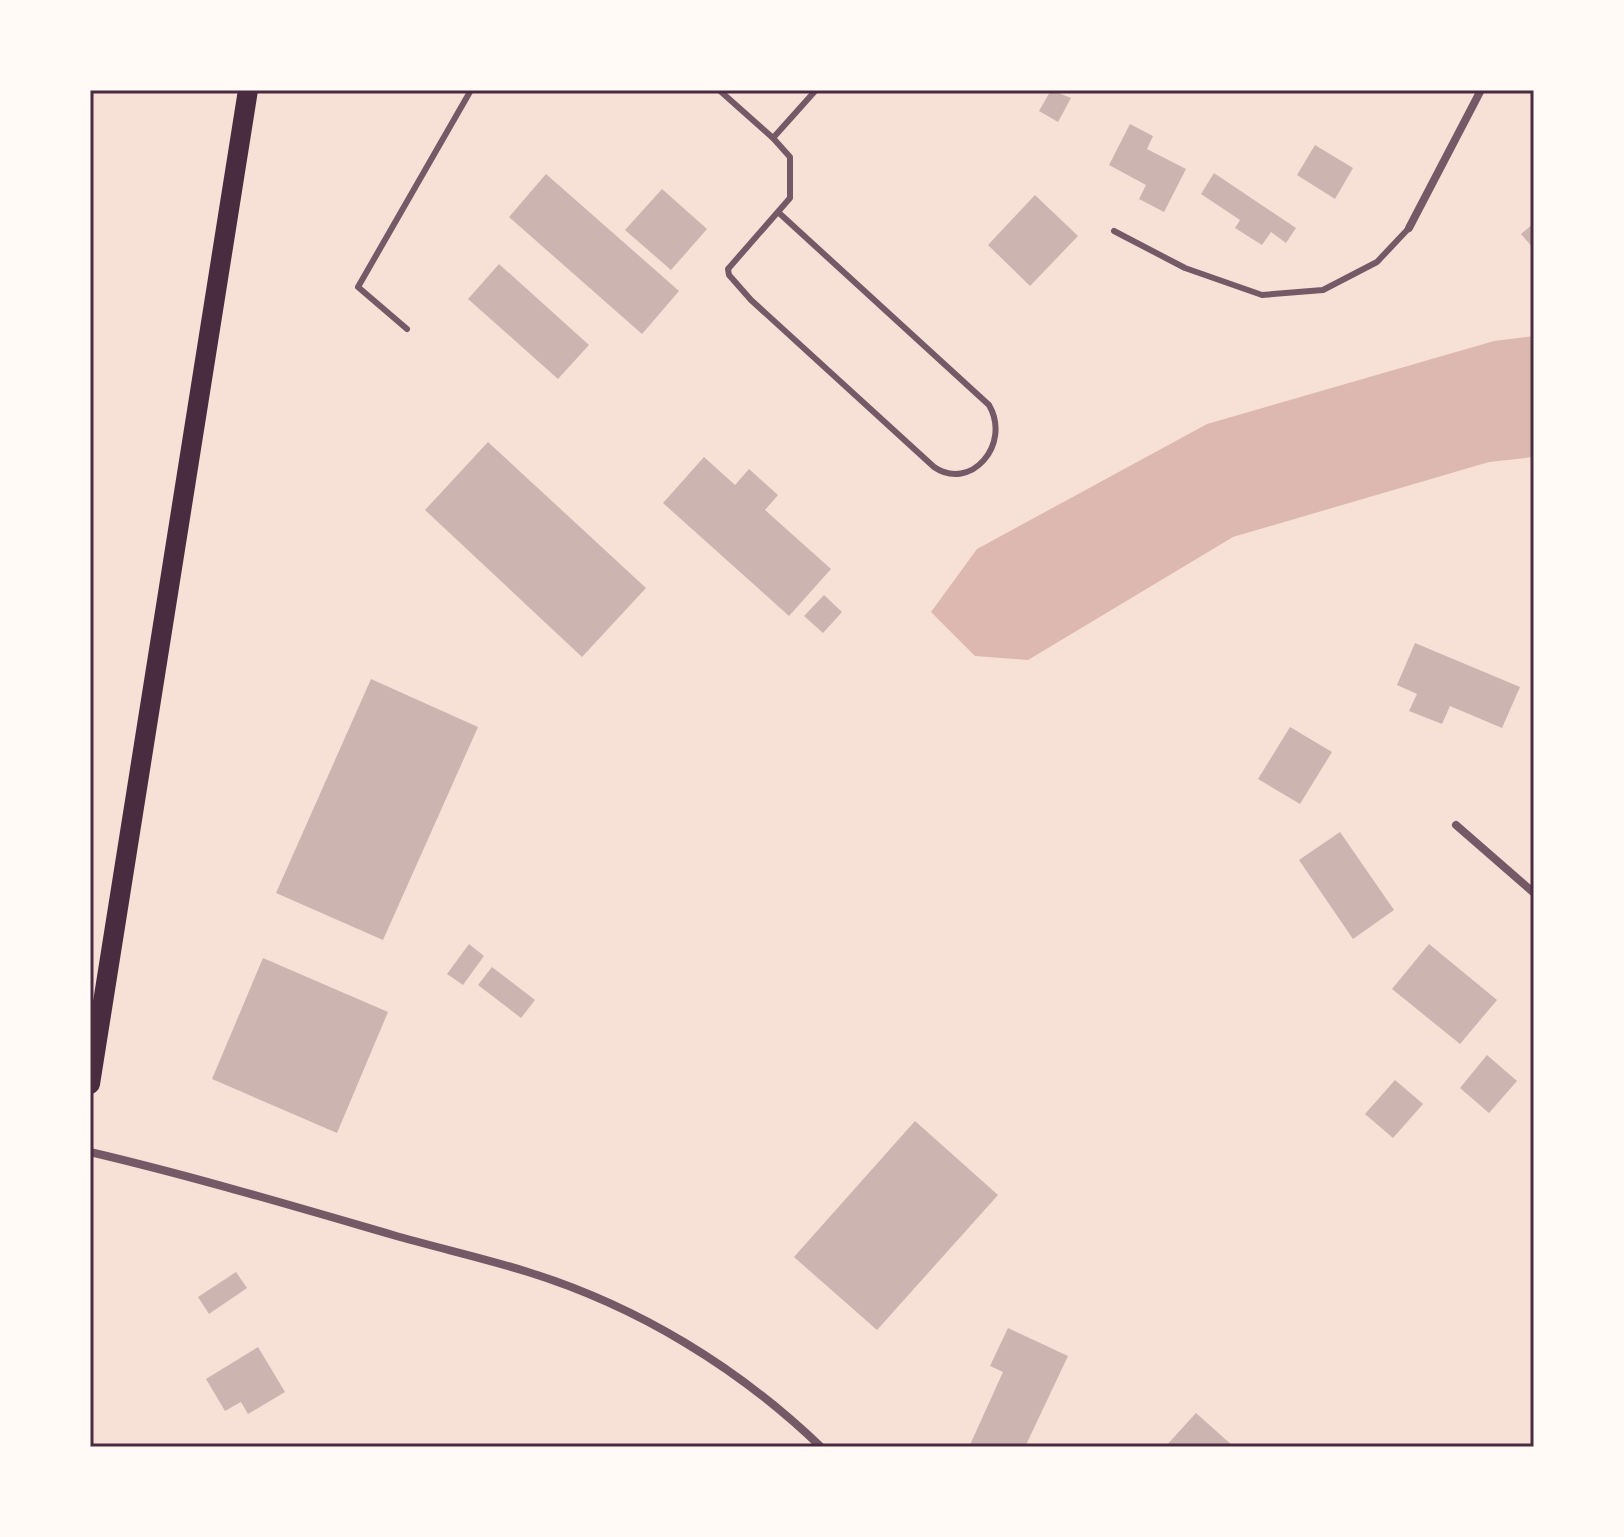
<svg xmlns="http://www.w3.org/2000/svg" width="1624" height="1537" viewBox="0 0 1624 1537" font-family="'Noto Serif',serif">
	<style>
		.water { fill: #dcb8b0 }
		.building { fill: #ccb4b1 }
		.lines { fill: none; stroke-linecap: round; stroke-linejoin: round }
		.service { stroke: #755966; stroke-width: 6 }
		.minor { stroke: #755966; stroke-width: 8 }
		.primary { stroke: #4a2c40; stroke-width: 20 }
		.neatline { fill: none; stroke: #4a2c40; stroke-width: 3 }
	</style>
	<rect width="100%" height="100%" fill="#f7e1d7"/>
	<path class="water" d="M1534 336V457L1489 462 1233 537 1028 660 975 656 931 612 977 549 1207 424 1494 341Z"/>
	<g class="building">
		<path d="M1051 90 1071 98 1058 122 1039 111Z"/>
		<path d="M1130 124 1153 136 1147 149 1186 169 1164 212 1139 199 1146 185 1109 165Z"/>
		<path d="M1315 145 1353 168 1335 199 1297 175Z"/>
		<path d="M1214 173 1296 228 1286 243 1271 232 1262 245 1235 228 1240 220 1201 194Z"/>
		<path d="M546 174 679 291 642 334 509 217Z"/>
		<path d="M662 189 707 229 671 270 625 230Z"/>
		<path d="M1035 195 1078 236 1030 286 988 245Z"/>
		<path d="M1534 223V249L1521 234Z"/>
		<path d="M499 264 589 345 558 379 468 299Z"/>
		<path d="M488 442 646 588 582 657 425 510Z"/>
		<path d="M704 457 735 485 749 469 778 495 765 510 831 569 789 616 663 503Z"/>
		<path d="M824 595 842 612 823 633 804 616Z"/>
		<path d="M1415 643 1520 687 1502 728 1450 706 1442 724 1409 711 1417 694 1397 685Z"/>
		<path d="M371 679 478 727 383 940 276 893Z"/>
		<path d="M1290 727 1332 752 1300 804 1258 779Z"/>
		<path d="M1340 832 1394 910 1353 939 1299 860Z"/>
		<path d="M469 944 484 956 463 985 447 974Z"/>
		<path d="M1429 944 1497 1000 1460 1044 1392 989Z"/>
		<path d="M263 958 388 1012 337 1133 212 1079Z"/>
		<path d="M492 967 535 1000 521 1018 478 985Z"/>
		<path d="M1487 1055 1517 1081 1489 1113 1460 1088Z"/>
		<path d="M1395 1080 1423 1104 1393 1138 1365 1114Z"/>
		<path d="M915 1121 998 1195 877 1330 794 1257Z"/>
		<path d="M236 1272 247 1288 209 1314 198 1297Z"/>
		<path d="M1008 1328 1068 1356 1025 1447H969L1003 1372 990 1366Z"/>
		<path d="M258 1347 285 1392 248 1414 241 1402 225 1411 206 1379Z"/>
		<path d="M1196 1413 1234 1447H1165Z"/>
	</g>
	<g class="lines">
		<g class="service">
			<path d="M719 90 773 138 816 90"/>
			<path d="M773 138 790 157V198L728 269 729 275 751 300 934 467C970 492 1012 445 989 405L778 212"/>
			<path d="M1114 231 1185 268 1262 295 1323 290 1377 262 1409 228"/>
			<path d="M407 329 358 287 471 90"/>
		</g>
		<g class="minor">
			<path d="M1409 228 1481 90"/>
			<path d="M1456 825 1534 893"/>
			<path d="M90 1152C192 1176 293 1206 393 1235 438 1248 484 1258 528 1272 637 1306 738 1367 821 1447"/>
		</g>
		<path class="primary" d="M90 1084 248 90"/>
	</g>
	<rect width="1624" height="1537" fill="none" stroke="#fffaf5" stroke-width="184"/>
	<rect x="92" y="92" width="1440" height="1353" class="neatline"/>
</svg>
